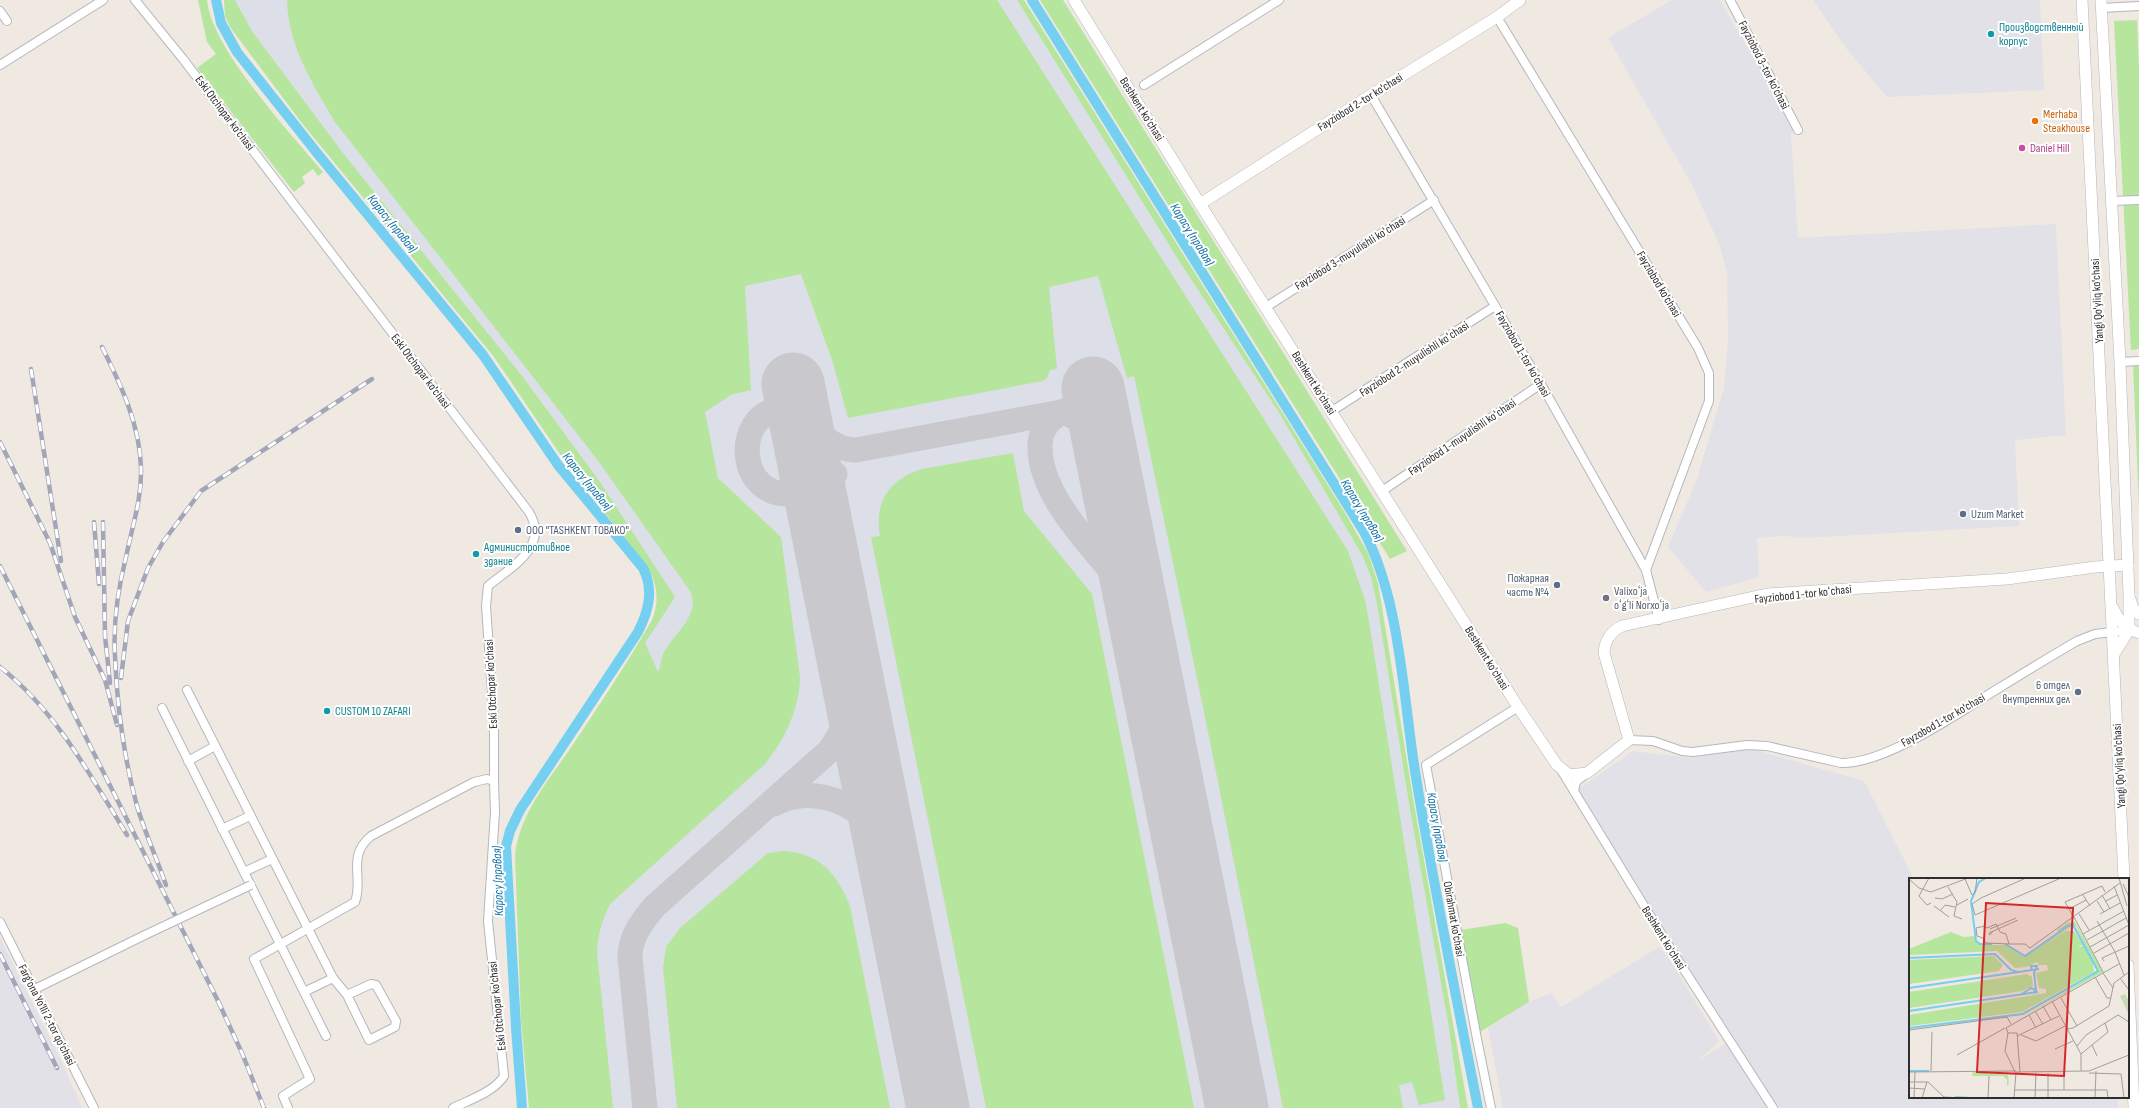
<svg xmlns="http://www.w3.org/2000/svg" width="2139" height="1108" viewBox="0 0 2139 1108" font-family="'Sofia Sans Condensed',sans-serif">
	<style>
		.industrial { fill: #e3e1e8 }
		.airport { fill: #dcdee8 }
		.green { fill: #b6e59e }
		.lines { fill: none; stroke-linecap: round; stroke-linejoin: round }
		.canal { stroke: #75cff0; stroke-width: 10 }
		.taxiway { stroke: #c9c8cc; stroke-width: 25 }
		.runway { stroke: #c9c8cc; stroke-width: 63 }
		.street-casing { stroke: #b4b7c1; stroke-width: 10 }
		.secondary-casing { stroke: #b4b7c1; stroke-width: 12 }
		.street { stroke: #fff; stroke-width: 8 }
		.secondary { stroke: #fff; stroke-width: 11 }
		.rail-casing { stroke: #a3a6b8; stroke-width: 4.5 }
		.rail { stroke: #fff; stroke-width: 3; stroke-dasharray: 9; stroke-linecap: butt }
		.street-bridge-casing { stroke: #b4b7c1; stroke-width: 10; stroke-linecap: butt }
		.street-bridge { stroke: #fff; stroke-width: 8 }
		.culture-dot { fill: #0f9aa8; stroke: #fff; stroke-width: 1.5 }
		.food-dot { fill: #e8710a; stroke: #fff; stroke-width: 1.5 }
		.hotel-dot { fill: #d1479c; stroke: #fff; stroke-width: 1.5 }
		.service-dot { fill: #5c6f8a; stroke: #fff; stroke-width: 1.5 }
		.worship-dot { fill: #6b7280; stroke: #fff; stroke-width: 1.5 }
		.labels { text-anchor: middle; stroke-width: 4; stroke-linejoin: round; paint-order: stroke }
		.culture-label { font-size: 12px; fill: #0d838f; stroke: #fff; text-anchor: start }
		.street-label { font-size: 12px; fill: #2e2e2e; stroke: #fff }
		.food-label { font-size: 12px; fill: #c56008; stroke: #fff; text-anchor: start }
		.hotel-label { font-size: 12px; fill: #b23c85; stroke: #fff; text-anchor: start }
		.service-label { font-size: 12px; fill: #4e5e75; stroke: #fff; text-anchor: start }
		.worship-label { font-size: 12px; fill: #5b616d; stroke: #fff; text-anchor: start }
		.water-label { font-size: 13px; font-style: italic; fill: #0d6fa3; stroke: #fff }
		.inset-river { fill: none; stroke: #75cff0; stroke-width: 2 }
		.inset-road { fill: none; stroke: #a29e99; stroke-width: 1 }
		.view { fill: #d62828; fill-opacity: 0.15; stroke: #d62828; stroke-width: 2 }
		.inset-edge { fill: none; stroke: #2e2e2e; stroke-width: 2 }
	</style>
	<rect width="100%" height="100%" fill="#efe9e1"/>
	<g class="industrial">
		<path d="M1672 0H1720L1794 129 1791 134 1798 238 2056 224 2066 435 2015 440 2019 526 1803 538 1785 536 1757 538 1759 577 1706 592 1668 547 1697 479 1724 388 1728 340 1727 273 1720 246 1692 185 1608 38Z"/>
		<path d="M1813 0H2040L2044 90 1887 97 1846 48Z"/>
		<path d="M1748 748 1864 781 1914 879H1910V1097H2118V1108H1503L1488 1028 1527 1003 1551 993 1561 1007 1659 947 1670 960 1719 1041 1699 1060 1727 1043 1570 795 1633 751 1690 758Z"/>
		<path d="M0 938 62 1062 82 1108H0Z"/>
	</g>
	<path class="airport" d="M235 0H1017L1179 261 1278 411 1362 555 1371 577 1377 604 1410 810 1448 1022 1460 1108H541L544 802 674 597 600 482 523 377 343 153 252 31Z"/>
	<g class="green">
		<path d="M198 0H207C211 48 291 134 323 172L318 176 313 169 302 177 305 183 294 192 197 68 216 54 207 42Z"/>
		<path d="M224 0H235L252 31 343 153 523 377 600 482 675 597 645 643 658 672C661 666 661 660 663 654 672 635 702 615 690 591L599 462 335 122C313 84 288 46 287 0H997L1348 551 1365 600 1369 622 1445 1100 1419 1105 1412 1082 1399 1085 1403 1108H1283L1203 707 1134 376 1127 378 1098 276 1049 287 1057 369 1050 370 1047 378 1043 381 848 418 833 363 801 274 745 286 751 390 731 395 705 412 718 478 781 537 800 677C799 710 785 739 765 764L610 904C602 920 598 934 597 952L613 1108H529L521 1020 515 855C520 812 550 779 574 743 601 703 628 662 652 620 659 603 658 586 649 570L564 460 494 357 301 122 230 27 225 16Z"/>
		<path d="M1017 0H1024L1344 511 1368 553 1378 583 1413 798 1468 1108H1460L1448 1022 1410 810 1377 604 1371 577 1362 555 1278 411 1179 261Z"/>
		<path d="M1040 0H1063L1407 551 1390 559Z"/>
		<path d="M2137 20 2139 68V349L2131 350 2114 21Z"/>
		<path d="M2139 363V508L2133 364Z"/>
		<path d="M1013 453 1024 511 1092 594 1194 1108H986L871 537 880 536C874 501 890 479 922 469Z"/>
		<path d="M783 851C820 853 837 874 850 906L890 1108H677L663 968 666 947 680 928 768 853Z"/>
		<path d="M1505 923 1518 928 1529 1002 1480 1032 1461 930Z"/>
	</g>
	<g class="lines">
		<g class="canal">
			<path d="M216 0 221 23 237 52 317 153 483 355 558 465 643 568C654 590 649 610 638 632L520 810 510 831 506 846 516 1027 522 1108"/>
			<path d="M1032 0 1363 530C1400 597 1403 696 1415 771 1433 884 1456 996 1478 1108"/>
		</g>
		<g class="taxiway">
			<path d="M1067 410C1051 416 1040 429 1040 446 1039 489 1080 534 1107 566 1115 575 1124 584 1130 594 1134 600 1136 607 1138 614"/>
			<path d="M833 477C822 487 810 492 795 494 735 500 734 415 778 410 810 407 819 450 856 450L1061 412C1082 417 1096 430 1105 449"/>
			<path d="M1112 482 1118 448 1113 429"/>
			<path d="M824 540C822 517 820 494 835 474"/>
			<path d="M774 804C805 787 846 797 869 823 878 833 883 846 888 858"/>
			<path d="M645 1108 630 957C630 937 642 921 655 906L829 751C849 725 854 699 850 667"/>
		</g>
		<g class="runway">
			<path d="M793 384 938 1108"/>
			<path d="M1093 388 1237 1108"/>
		</g>
		<g class="street-casing">
			<g id="street">
				<path d="M135 0 183 59 529 512C550 547 511 567 488 586L486 606 494 721V781L487 779 474 782 371 836C346 857 364 878 355 902L254 959 310 1079 283 1096 288 1108"/>
				<path d="M1730 0 1798 130"/>
				<path d="M2101 8 2139 6"/>
				<path d="M0 11 7 21"/>
				<path d="M1497 17 1698 348 1709 373V401L1646 570"/>
				<path d="M0 65 103 0"/>
				<path d="M1144 85 1279 0"/>
				<path d="M1371 95 1541 384 1646 570 1659 620"/>
				<path d="M2111 201 2139 200"/>
				<path d="M1266 307 1434 200"/>
				<path d="M2120 362 2139 361"/>
				<path d="M1332 411 1495 306"/>
				<path d="M1382 491 1541 384"/>
				<path d="M187 690 333 978 347 995 369 1040 395 1027 396 1021 376 985 371 984 347 995"/>
				<path d="M162 708 326 1036"/>
				<path d="M1629 740 1653 741 1682 751 1693 752 1747 745 1767 746 1841 763C1886 764 1960 712 1999 688 2025 672 2051 656 2077 641L2095 634 2129 630"/>
				<path d="M188 761 215 746"/>
				<path d="M1561 770 1665 940 1773 1108"/>
				<path d="M1574 791 1576 782 1587 773"/>
				<path d="M222 829 250 816"/>
				<path d="M244 872 272 859"/>
				<path d="M0 922 94 1108"/>
				<path d="M35 989 147 934"/>
				<path d="M304 992 333 978"/>
				<path d="M453 1108C469 1100 494 1092 504 1076L488 921 495 812 494 781"/>
				<path d="M1491 1108 1477 1039 1426 765 1518 707"/>
			</g>
		</g>
		<g class="secondary-casing">
			<g id="secondary">
				<path d="M1074 0 1200 204 1518 707 1557 765 1570 775 1587 773 1629 740 1604 653C1605 640 1610 632 1622 626L1767 594 2007 579 2095 567 2128 565"/>
				<path d="M2082 0 2124 879"/>
				<path d="M2101 0 2120 362 2129 595V630L2114 654"/>
				<path d="M1200 204 1371 95 1497 17 1520 0"/>
				<path d="M2130 599 2133 608 2139 614"/>
				<path d="M2113 608C2118 621 2126 629 2139 633"/>
				<path d="M2128 965 2134 1108"/>
			</g>
		</g>
		<use href="#street" class="street"/>
		<use href="#secondary" class="secondary"/>
		<g class="rail-casing">
			<g id="rail">
				<path d="M102 347C121 385 140 425 141 468 142 499 132 527 126 557 118 589 113 623 115 656 117 706 124 758 137 806 145 833 157 859 166 885"/>
				<path d="M31 369 61 561"/>
				<path d="M0 442 50 543 75 617 105 680 117 725"/>
				<path d="M94 522 99 584"/>
				<path d="M103 522 105 636 110 683"/>
				<path d="M0 566 218 1001 242 1053 264 1108"/>
				<path d="M0 667C56 711 90 775 127 835"/>
				<path d="M121 678 128 621 148 568 163 542 201 491 372 379"/>
				<path d="M0 954 57 1068"/>
			</g>
		</g>
		<use href="#rail" class="rail"/>
		<g class="street-bridge-casing">
			<path id="street-bridge" d="M147 934 251 885"/>
		</g>
		<use href="#street-bridge" class="street-bridge"/>
	</g>
	<g class="culture-dot">
		<circle cx="1991" cy="34" r="4"/>
		<circle cx="476" cy="554" r="4"/>
		<circle cx="327" cy="711" r="4"/>
	</g>
	<circle class="food-dot" cx="2035" cy="121" r="4"/>
	<circle class="hotel-dot" cx="2022" cy="148" r="4"/>
	<g class="service-dot">
		<circle cx="1963" cy="514" r="4"/>
		<circle cx="518" cy="530" r="4"/>
		<circle cx="1557" cy="585" r="4"/>
		<circle cx="2078" cy="692" r="4"/>
	</g>
	<circle class="worship-dot" cx="1606" cy="598" r="4"/>
	<g class="labels">
		<g class="culture-label">
			<text x="1999" y="31">Производственный<tspan x="1999" dy="14">корпус</tspan></text>
			<text x="484" y="551">Администротивное<tspan x="484" dy="14">здание</tspan></text>
			<text x="335" y="715">CUSTOM 10 ZAFARI</text>
		</g>
		<g class="street-label">
			<text transform="translate(1764 65) rotate(63)" y="4">Fayziobod 3-tor ko'chasi</text>
			<text transform="translate(1360 102) rotate(-32)" y="4">Fayziobod 2-tor ko'chasi</text>
			<text transform="translate(1142 109) rotate(58)" y="4">Beshkent ko'chasi</text>
			<text transform="translate(225 113) rotate(53)" y="4">Eski Otchopar ko'chasi</text>
			<text transform="translate(1350 253) rotate(-32)" y="4">Fayziobod 3-muyulishli koʻchasi</text>
			<text transform="translate(1659 284) rotate(59)" y="4">Fayziobod ko'chasi</text>
			<text transform="translate(2097 301) rotate(-93)" y="4">Yangi Qo'yliq ko'chasi</text>
			<text transform="translate(1523 354) rotate(60)" y="4">Fayziobod 1-tor ko'chasi</text>
			<text transform="translate(1414 359) rotate(-33)" y="4">Fayziobod 2-muyulishli koʻchasi</text>
			<text transform="translate(421 371) rotate(53)" y="4">Eski Otchopar ko'chasi</text>
			<text transform="translate(1314 383) rotate(58)" y="4">Beshkent ko'chasi</text>
			<text transform="translate(1462 437) rotate(-34)" y="4">Fayziobod 1-muyulishli koʻchasi</text>
			<text transform="translate(1803 594) rotate(-6)" y="4">Fayziobod 1-tor koʻchasi</text>
			<text transform="translate(1487 658) rotate(58)" y="4">Beshkent ko'chasi</text>
			<text transform="translate(491 684) rotate(-93)" y="4">Eski Otchopar ko'chasi</text>
			<text transform="translate(1943 720) rotate(-30)" y="4">Fayzobod 1-tor ko'chasi</text>
			<text transform="translate(2119 766) rotate(-93)" y="4">Yangi Qo'yliq ko'chasi</text>
			<text transform="translate(1454 919) rotate(80)" y="4">Obirahmat ko'chasi</text>
			<text transform="translate(1664 938) rotate(58)" y="4">Beshkent ko'chasi</text>
			<text transform="translate(497 1006) rotate(-96)" y="4">Eski Otchopar ko'chasi</text>
			<text transform="translate(47 1015) rotate(63)" y="4">Farg'ona Yo'lli 2-tor qo'chasi</text>
		</g>
		<g class="food-label">
			<text x="2043" y="118">Merhaba<tspan x="2043" dy="14">Steakhouse</tspan></text>
		</g>
		<g class="hotel-label">
			<text x="2030" y="152">Daniel Hill</text>
		</g>
		<g class="service-label">
			<text x="1971" y="518">Uzum Market</text>
			<text x="526" y="534">OOO "TASHKENT TOBAKO"</text>
			<text x="1549" y="582" text-anchor="end">Пожарная<tspan x="1549" dy="14">часть №4</tspan></text>
			<text x="2070" y="689" text-anchor="end">6 отдел<tspan x="2070" dy="14">внутренних дел</tspan></text>
		</g>
		<g class="worship-label">
			<text x="1614" y="595">Valixoʻja<tspan x="1614" dy="14">oʻgʻli Norxoʻja</tspan></text>
		</g>
		<g class="water-label">
			<text transform="translate(393 223) rotate(51)" y="5">Карасу (правая)</text>
			<text transform="translate(1193 234) rotate(58)" y="5">Карасу (правая)</text>
			<text transform="translate(588 481) rotate(51)" y="5">Карасу (правая)</text>
			<text transform="translate(1363 510) rotate(59)" y="5">Карасу (правая)</text>
			<text transform="translate(1438 827) rotate(80)" y="5">Карасу (правая)</text>
			<text transform="translate(497 881) rotate(-92)" y="5">Карасу (правая)</text>
		</g>
	</g>
	<g transform="translate(1909 878)">
		<rect width="220" height="220" fill="#efe9e1"/>
		<path d="M166 44 194 94 115 138 189 94 167 48 161 47 149 55 148 52 158 45ZM163 47 167 50 188 90V92L187 95 115 135 0 150 113 135 164 107 187 94 188 91 167 53 163 48 133 69 157 53H165L174 67H170L171 69 174 67 184 85 185 94 113 134 0 148V137L137 115V111L130 110 127 95 139 92 138 87H130L128 84 118 89 106 90 88 73 0 77V71L42 54 55 59 66 58 67 64 72 67H96L115 79ZM85 78 94 87 90 93 0 106V82ZM118 96 123 99 124 108 113 113 0 130V114ZM64 194 99 197 100 206 98 208V202L94 198H63Z" fill="#b6e59e"/>
		<path d="M216 116 220 123 219 135 211 118Z" fill="#c8d9b8"/>
		<path class="inset-river" d="M77 0 70 4 62 23 67 63 71 66H83M0 80 86 76 102 92 108 94M123 93 122 88H128L125 95 127 112 124 115M0 110 130 91M111 117 122 110 127 112M0 133 129 114M0 150 114 136 189 93 164 47 159 48 116 78 96 66M0 193H20M46 219 62 220"/>
		<path class="inset-road" d="M20 0 10 18 18 27 22 25M117 0 72 20 63 26 66 37 152 0M210 0 218 28M0 1 10 10 22 14 59 0M56 1 63 17 66 15 68 0M214 6 220 19M205 8 220 47M39 9 48 24 45 38 53 41M174 17 181 28M193 17 201 31M26 20 33 21 44 16M188 23 195 34M197 23 208 17M48 27 59 21M25 28 40 39M162 30 177 22M31 33 36 27 46 29M170 36 180 52M191 36 211 25M165 39 194 94M165 40 156 24 193 8 196 14M188 43 206 74 215 97M81 51 107 40M84 53 81 57 80 55 109 42M174 56 215 33M178 62 217 40M100 66 77 65 74 60 68 58 67 50 76 48 78 50 87 46 91 54 97 56 100 66H116L121 70 211 5M181 69 220 47M185 75 220 55M195 83 193 80 220 68M194 95 204 110M186 99 198 120H202M211 100 220 112M152 120 168 148M143 123 172 176M134 128 142 142M126 133 134 146M120 137 127 150M158 151 164 150 200 128 205 105 220 94M0 152 98 139 102 146M99 155 96 173 106 194M112 157 127 163 156 148M108 158 150 138M183 167 188 178M168 168 177 157 209 137 220 144M146 171 164 163M172 176 199 154 196 145M48 177 96 150M22 193 23 154M172 193V176M0 194 107 193M111 194 108 155H99L97 150 210 86M155 195V212M180 195 212 196 215 220M0 204H19M19 204 35 219 53 220M0 210 16 211M106 212H198L199 220M5 220 6 194M13 220 18 204M79 220 80 198M105 220 107 194 180 193 220 177M126 220 127 195M139 220V195M186 220 187 193"/>
		<path class="view" d="M77 25 164 30 155 198 68 194Z"/>
		<rect width="220" height="220" class="inset-edge"/>
	</g>
</svg>
